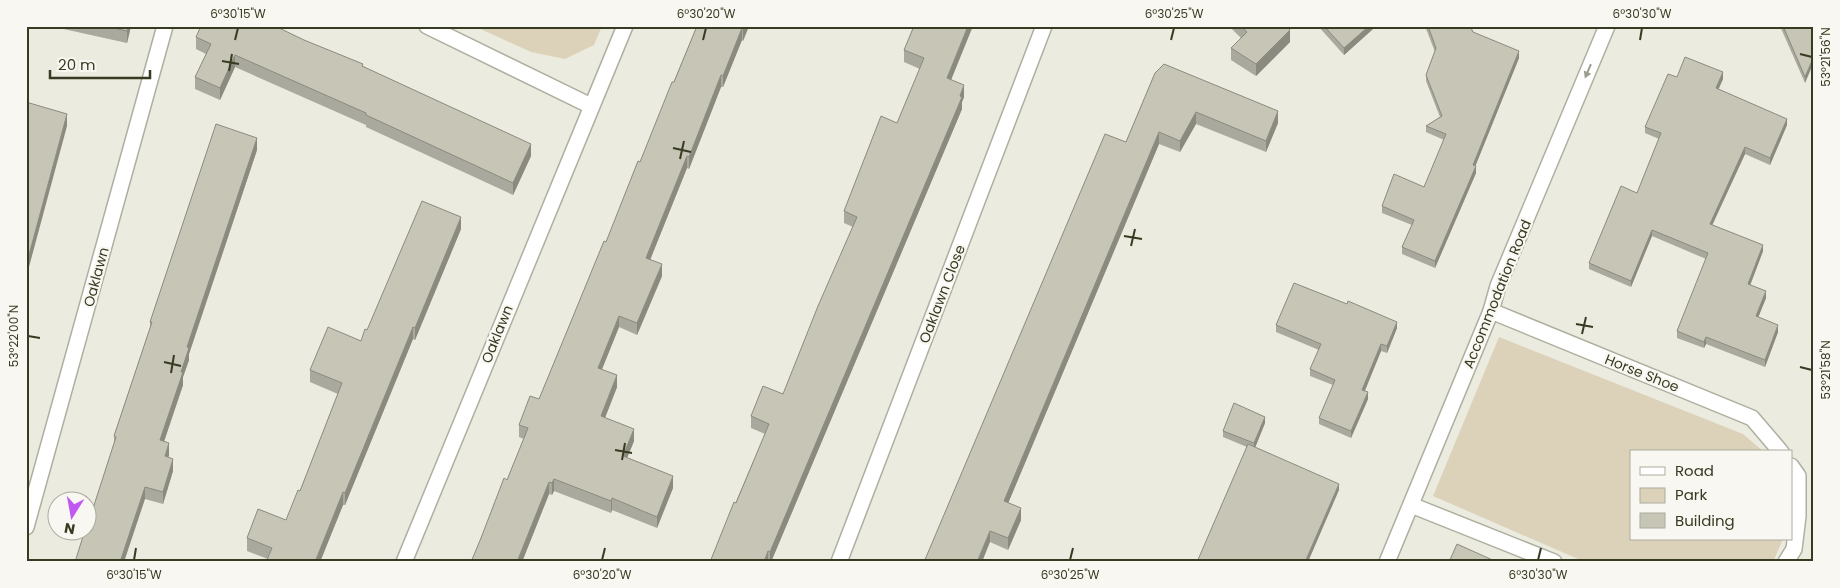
<svg xmlns="http://www.w3.org/2000/svg" width="1840" height="588" viewBox="0 0 1840 588" font-family="Poppins,sans-serif">
	<style>
		.green { fill: #dcd2b9 }
		.lines { fill: none; stroke-linecap: round; stroke-linejoin: round }
		.minor-casing { stroke: #aeaf9f; stroke-width: 18 }
		.minor { stroke: #fff; stroke-width: 15 }
		.wall { fill: #aaa99d }
		.shaded-wall { fill: #8b8a7f }
		.building { fill: #c6c5b6; stroke: #8b8a7f }
		.oneway { fill: #9b9d90 }
		.ticks { fill: none; stroke: #373b21; stroke-width: 2 }
		.labels { text-anchor: middle; stroke-width: 4.5; stroke-linejoin: round; paint-order: stroke }
		.street-label { font-size: 14px; fill: #373b21; stroke: #f8f7f1 }
		.neatline { fill: none; stroke: #373b21; stroke-width: 2 }
		.ticks-label { font-size: 12px; text-anchor: middle; fill: #373b21 }
	</style>
	<rect width="100%" height="100%" fill="#ebebe0"/>
	<g class="green">
		<path d="M474 26H602L594 45 565 59 531 52Z"/>
		<path d="M1499 337 1743 434 1764 452H1631V539H1783L1773 562H1585L1433 496Z"/>
	</g>
	<g class="lines">
		<g class="minor-casing">
			<g id="minor">
				<path d="M427 26 591 106"/>
				<path d="M1491 311 1752 418 1781 452"/>
				<path d="M1411 505 1554 562"/>
				<path d="M26 527 165 26"/>
				<path d="M404 562 625 26"/>
				<path d="M839 562 1044 26"/>
				<path d="M1387 562 1491 311 1498 286 1607 26"/>
				<path d="M1786 562 1794 549 1798 516V476L1791 466"/>
			</g>
		</g>
		<use href="#minor" class="minor"/>
	</g>
	<g class="wall">
		<path d="M50 26H131L127 43Z"/>
		<path d="M697 26H749L743 41 742 40 723 87H721L689 169 687 168 650 260 662 276 637 335 619 327 602 369 617 387 605 418 634 441 627 458 673 488 657 528 612 510 611 513 554 491 552 495 549 494 522 562H471L507 480 524 439 519 437V425L539 399 606 242 640 162Z"/>
		<path d="M914 26 964 97 962 102V109L771 562H710L765 434 751 428V416L783 394 853 227 844 223V211L897 123 920 69 904 62V50Z"/>
		<path d="M1229 26H1286L1290 42 1256 76 1231 60V48L1241 38Z"/>
		<path d="M1318 26H1373V29L1344 55Z"/>
		<path d="M1425 26H1470L1473 32 1519 58 1475 166 1476 173 1435 268 1402 254V247L1412 225 1382 213V206L1424 187 1444 140 1426 132V126L1440 117 1426 81V75L1435 52Z"/>
		<path d="M1780 26H1814L1805 83Z"/>
		<path d="M196 37 304 40 363 66 531 156 513 195 366 127V125L235 67 220 100 195 89V77L206 54 196 49Z"/>
		<path d="M1155 73 1278 123 1266 152 1196 124 1180 152 1159 144 1008 503 1021 520 1008 550 990 542 924 562 1126 142Z"/>
		<path d="M1677 77 1723 79 1718 89 1787 125 1770 165 1745 154 1712 225 1763 251 1750 285 1766 298 1758 317 1778 332 1765 367 1706 344 1704 348 1677 338V331L1706 259 1652 236 1631 287 1589 269V263L1637 193 1659 139 1645 133V127Z"/>
		<path d="M257 150 189 354V360L183 377V385L164 442 169 455 168 457 173 471 163 504 145 499 114 445V436L150 329V322Z"/>
		<path d="M461 229 415 340 413 339 345 505H343L320 562H266L268 559 247 551V538L286 520 300 491 338 394 310 382V370L361 341 367 330Z"/>
		<path d="M1276 325 1397 328 1387 353 1381 351 1365 391 1368 399 1351 438 1319 424V418L1333 385 1310 376V369L1319 350 1276 332Z"/>
		<path d="M1265 423 1255 448 1339 490 1247 447 1223 437V431Z"/>
	</g>
	<g class="shaded-wall">
		<path d="M129 26H131L127 43V31Z"/>
		<path d="M744 26H749L743 41V29Z"/>
		<path d="M968 26H973L947 90V78Z"/>
		<path d="M1369 26H1373V29L1344 55V48Z"/>
		<path d="M742 28V40L723 87V76Z"/>
		<path d="M1290 30V42L1256 76V64Z"/>
		<path d="M1519 51V58L1473 172V165Z"/>
		<path d="M235 55V67L220 100V88Z"/>
		<path d="M1814 56V62L1805 83V77Z"/>
		<path d="M1723 72V79L1716 95V88Z"/>
		<path d="M721 75V87L689 169V157Z"/>
		<path d="M964 85V97L962 102V109L771 562H770V552Z"/>
		<path d="M1278 111V123L1266 152V141Z"/>
		<path d="M1196 112V124L1180 152V141Z"/>
		<path d="M67 114V126L26 278V266Z"/>
		<path d="M1787 119V125L1770 165V158Z"/>
		<path d="M1159 132V144L1004 513V501Z"/>
		<path d="M257 138V150L189 354V360L183 377V385L160 453V440L181 372 187 347Z"/>
		<path d="M531 144V156L513 195V183Z"/>
		<path d="M1745 147V154L1710 230V224Z"/>
		<path d="M687 156V168L646 270V258Z"/>
		<path d="M1476 166V173L1435 268V261Z"/>
		<path d="M461 217V229L415 340V328Z"/>
		<path d="M1652 230V236L1631 287V281Z"/>
		<path d="M1763 245V251L1748 291V284Z"/>
		<path d="M662 264V276L637 335V323Z"/>
		<path d="M1766 291V298L1756 323V316Z"/>
		<path d="M619 316V327L598 379V368Z"/>
		<path d="M1397 322V328L1387 353V346Z"/>
		<path d="M1778 325V332L1765 367V360Z"/>
		<path d="M413 327V339L345 505V493Z"/>
		<path d="M1706 337V344L1704 348V342Z"/>
		<path d="M1381 344V351L1362 397V390Z"/>
		<path d="M617 375V387L601 428V416Z"/>
		<path d="M1368 392V399L1351 438V431Z"/>
		<path d="M1265 417V423L1254 450V443Z"/>
		<path d="M634 429V441L623 468V456Z"/>
		<path d="M169 443V455L165 468V456Z"/>
		<path d="M173 459V471L163 504V492Z"/>
		<path d="M673 476V488L657 528V517Z"/>
		<path d="M554 479V491L552 495V483Z"/>
		<path d="M549 482V494L522 562H517Z"/>
		<path d="M1339 484V490L1308 562H1305Z"/>
		<path d="M145 487V499L124 562H120Z"/>
		<path d="M343 492V505L320 562H315Z"/>
		<path d="M612 498V510L611 513V501Z"/>
		<path d="M1021 508V520L1008 550V538Z"/>
		<path d="M990 531V542L982 562H977Z"/>
		<path d="M768 551V562H764Z"/>
	</g>
	<g class="building">
		<path d="M105 26H129L127 31Z"/>
		<path d="M201 26H275L304 40 363 64 362 66 531 144 513 183 366 115V113L235 55 220 88 195 77 211 44 196 37Z"/>
		<path d="M697 26H744L743 29 742 28 723 76 721 75 689 157 687 156 646 258 662 264 637 323 619 316 598 368 617 375 601 416 634 429 623 456 673 476 657 517 612 498 611 501 554 479 552 483 549 482 517 562H471L481 538 504 478 507 480 528 428 519 425 530 396 539 399 572 319 604 241 606 242 638 161 640 162 672 82H674Z"/>
		<path d="M914 26H968L947 78 964 85 960 96 962 97 770 552 768 551 764 562H710L734 502 736 503 769 424 751 416 763 386 783 394 818 306 857 217 844 211 881 116 897 123 924 58 904 50Z"/>
		<path d="M1241 26H1286L1290 30 1256 64 1231 48 1247 32Z"/>
		<path d="M1324 26H1369L1344 48Z"/>
		<path d="M1428 26H1470L1473 32 1519 51 1473 165 1476 166 1435 261 1402 247 1414 220 1382 206 1394 174 1424 187 1446 134 1426 126 1442 116 1426 75 1436 48Z"/>
		<path d="M1783 26H1814V56L1805 77Z"/>
		<path d="M1685 57 1723 72 1716 88 1787 119 1770 158 1745 147 1710 224 1763 245 1748 284 1766 291 1756 316 1778 325 1765 360 1706 337 1704 342 1677 331 1708 253 1652 230 1631 281 1589 263 1621 186 1637 193 1661 133 1645 127 1668 74 1677 77Z"/>
		<path d="M1164 64 1278 111 1266 141 1196 112 1180 141 1159 132 1004 501 1021 508 1008 538 990 531 977 562H924L1105 134 1126 142 1155 73Z"/>
		<path d="M26 102 67 114 26 266Z"/>
		<path d="M216 124 257 138 187 347 189 348 181 372H183L160 440 169 443 165 456 173 459 163 492 145 487 120 562H75L85 530H88V524L116 437 114 436 152 322H150Z"/>
		<path d="M422 201 461 217 415 328 413 327 345 493 343 492 315 562H266L272 548 247 538 258 509 286 520 298 490 300 491 342 383 310 370 328 327 361 341 365 329 367 330Z"/>
		<path d="M1294 283 1347 304 1348 301 1397 322 1387 346 1381 344 1362 390 1368 392 1351 431 1319 418 1335 380 1310 369 1321 344 1276 325Z"/>
		<path d="M1234 403 1265 417 1254 443 1223 431Z"/>
		<path d="M1248 444 1339 484 1305 562H1197Z"/>
		<path d="M1457 544 1497 562H1449Z"/>
	</g>
	<defs><path id="oneway-solid" d="M-6-.8H1V-3.2L6.5 0L1 3.2V.8H-6Z" transform="scale(1.25)"/></defs>
	<use class="oneway" href="#oneway-solid" transform="translate(1588 71) rotate(113)"/>
	<path class="ticks" d="M235 40 238 28M703 40 706 28M1171 40 1174 28M1640 40 1642 28M1800 54 1812 57M222 61 239 64M229 71 232 54M673 148 691 152M680 159 684 141M1124 236 1142 239M1131 246 1135 229M1576 324 1593 327M1582 334 1586 317M28 336 40 338M164 362 181 366M1800 367 1812 370M171 373 174 355M615 450 632 453M622 460 625 443M134 560 136 548M602 560 605 548M1070 560 1073 548M1538 560 1541 548"/>
	<g class="labels">
		<g class="street-label">
			<text transform="translate(96 277) rotate(-75)" y="5">Oaklawn</text>
			<text transform="translate(942 294) rotate(-69)" y="5">Oaklawn Close</text>
			<text transform="translate(1497 294) rotate(-68)" y="5">Accommodation Road</text>
			<text transform="translate(497 334) rotate(-68)" y="5">Oaklawn</text>
			<text transform="translate(1642 373) rotate(22)" y="5">Horse Shoe</text>
		</g>
	</g>
	<rect width="1840" height="588" fill="none" stroke="#f8f7f1" stroke-width="55"/>
	<rect x="1630" y="450" width="162" height="90" fill="#f8f7f1" stroke="#abac9e"/>
	<rect x="1640" y="467" width="25" height="8" fill="#ffffff" stroke="#abac9e"/>
	<text x="1675" y="476" font-size="15" fill="#373b21">Road</text>
	<rect x="1640" y="488" width="25" height="15" fill="#dcd2b9" stroke="#abac9e"/>
	<text x="1675" y="500" font-size="15" fill="#373b21">Park</text>
	<rect x="1640" y="513" width="25" height="15" fill="#c6c5b6" stroke="#abac9e"/>
	<text x="1675" y="526" font-size="15" fill="#373b21">Building</text>
	<g transform="translate(72 516) rotate(191)"><circle r="24" fill="#f8f7f1" stroke="#abac9e"/>
	<path d="M0-4L9 19L0 12L-9 19Z" fill="#c058f1"/>
	<text y="-8" font-size="14" font-weight="bold" text-anchor="middle" fill="#373b21">N</text>
	</g>
	<path d="M50 70v8h100v-8" fill="none" stroke="#373b21" stroke-width="2.5"/>
	<text x="58" y="70" font-size="15" fill="#373b21" stroke="#f8f7f1" stroke-width="4" paint-order="stroke">20 m</text>
	<rect x="28" y="28" width="1784" height="532" class="neatline"/>
	<g class="ticks-label">
		<text x="238" y="18">6°30'15"W</text>
		<text x="706" y="18">6°30'20"W</text>
		<text x="1174" y="18">6°30'25"W</text>
		<text x="1642" y="18">6°30'30"W</text>
		<text transform="translate(1826 57) rotate(-90)" y="4">53°21'56"N</text>
		<text transform="translate(14 336) rotate(-90)" y="4">53°22'00"N</text>
		<text transform="translate(1826 370) rotate(-90)" y="4">53°21'58"N</text>
		<text x="134" y="579">6°30'15"W</text>
		<text x="602" y="579">6°30'20"W</text>
		<text x="1070" y="579">6°30'25"W</text>
		<text x="1538" y="579">6°30'30"W</text>
	</g>
</svg>
